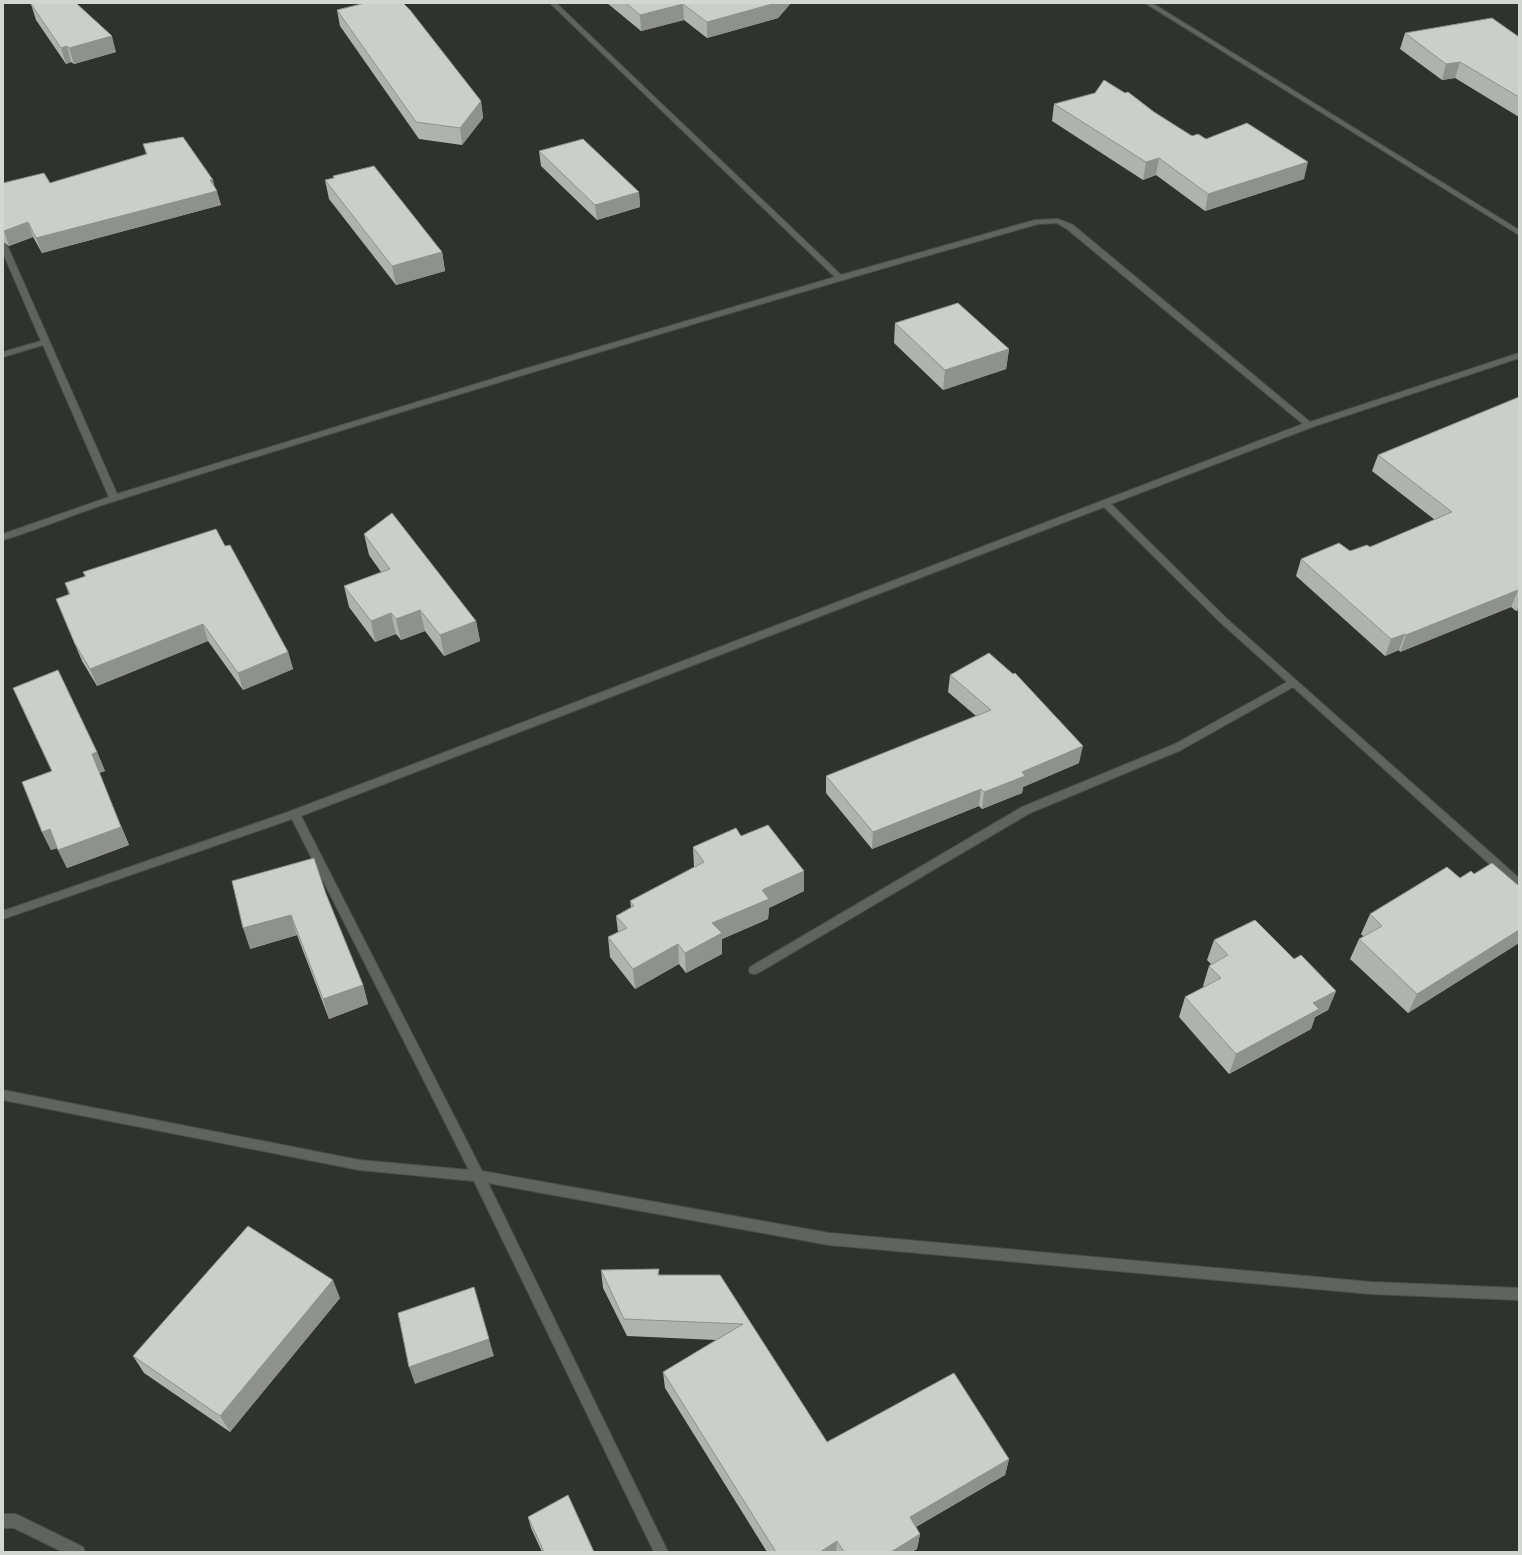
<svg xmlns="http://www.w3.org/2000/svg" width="1522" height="1555" viewBox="0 0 1522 1555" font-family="Raleway,sans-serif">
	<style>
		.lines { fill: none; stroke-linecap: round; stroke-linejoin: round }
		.minor-casing { stroke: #4c4f4a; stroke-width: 2 }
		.minor { fill: #60645e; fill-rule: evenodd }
		.wall { fill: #afb2ad }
		.shaded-wall { fill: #8e918d }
		.building { fill: #cbcfc9; stroke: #8e918d }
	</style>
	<rect width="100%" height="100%" fill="#2f322d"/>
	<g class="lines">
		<g class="minor-casing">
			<g id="minor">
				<path d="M550 3H556L841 275 1035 220 1058 219 1073 225 1310 422 1519 353V358L1312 427 1111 504 1226 618 1519 878V888L1515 887 1293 687 1181 750 1030 813 758 973 754 974 750 973 749 970 750 967 1022 807 1175 744 1287 682 1220 622 1104 507 301 816 482 1171 829 1233 1371 1282 1519 1288V1300L1371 1294 829 1245 488 1183 668 1552H654L474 1181 359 1170 3 1100V1090L359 1160 469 1170 292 819 3 919V911L291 811 1303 424 1067 229 1057 223 1038 224C731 311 426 403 121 499 81 511 43 528 3 540V534L109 497 43 345 3 357V352L41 341 3 253V243L7 245 117 494 518 371 835 277Z"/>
				<path d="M1145 3H1152L1519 230V235Z"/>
				<path d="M3 1514H15L20 1516 83 1547 85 1552H63L14 1528H3Z"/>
			</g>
		</g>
		<use href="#minor" class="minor"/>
	</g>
	<g class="wall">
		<path d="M607 3H791L778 18 707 38 684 20 641 31Z"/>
		<path d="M31 4 116 52 74 64 71 62 66 64 36 20Z"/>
		<path d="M337 10 481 101 483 118 462 145 419 139 340 26Z"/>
		<path d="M1405 33 1519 37V117L1455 78 1442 80 1400 49Z"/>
		<path d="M1054 104 1154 112 1192 136 1206 139 1304 179 1205 211 1156 175 1143 180 1052 121Z"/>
		<path d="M143 144 215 187 221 205 42 253 33 237 9 246 3 242V183H50L146 154Z"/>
		<path d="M539 151 639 192 640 207 597 220 541 166Z"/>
		<path d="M333 178 442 252 445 271 396 285 329 199 325 180Z"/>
		<path d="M895 323 1009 349 1006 369 943 390 894 343Z"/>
		<path d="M1519 397V610L1516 611 1511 607 1400 652 1399 650 1385 656 1296 576 1301 559 1370 547 1435 520 1372 471 1378 455Z"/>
		<path d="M364 534 476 621 480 641 444 656 425 631 401 640 396 634 375 642 349 607 344 586 381 572 369 555Z"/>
		<path d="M225 546 288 652 293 669 243 690 208 641 97 686 82 661 56 599 69 595 65 583 85 577 83 572Z"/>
		<path d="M950 675 1079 763 1023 787 1022 793 982 809 979 806 872 849 826 793V776L976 716 948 692Z"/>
		<path d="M13 688 97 752 105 771 99 773 129 845 67 868 57 848 51 850 42 832 52 772Z"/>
		<path d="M741 836 804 871V891L769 908 768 919 722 939V954L686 973 679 964 635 989 610 957 608 937 618 932 616 916 631 907 630 901 694 867 693 847Z"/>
		<path d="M1474 874 1519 886V943L1408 1013 1350 959 1359 939 1364 937 1361 934 1370 914 1460 878Z"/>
		<path d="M326 894 363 985 368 1004 329 1019 297 935 250 949Z"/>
		<path d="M1214 940 1294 959 1336 991 1328 1010 1315 1017 1311 1029 1229 1074 1179 1017 1185 997 1204 987 1203 986 1209 966 1211 964 1207 960Z"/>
		<path d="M659 1269V1275H720L827 1442 1009 1459 1005 1475 916 1527 920 1534 917 1549 912 1552H767L665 1388 663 1372 716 1340 627 1336 603 1288 601 1270Z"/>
		<path d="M340 1298 230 1432 144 1373 133 1356Z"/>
		<path d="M528 1517 594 1552H542L531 1528Z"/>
	</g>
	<g class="shaded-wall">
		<path d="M776 3H791L778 18 707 38V22Z"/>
		<path d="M683 4 684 20 641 31 640 15Z"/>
		<path d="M112 36 116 52 74 64 69 48Z"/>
		<path d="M67 46 71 62 66 64 61 48Z"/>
		<path d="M1460 62 1455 78 1442 80 1446 64Z"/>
		<path d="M481 101 483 118 462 145 460 128Z"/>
		<path d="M1159 158 1156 175 1143 180 1146 162Z"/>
		<path d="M1308 162 1304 179 1205 211 1208 194Z"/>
		<path d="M213 180 216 191H217L221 205 42 253 36 238Z"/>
		<path d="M639 192 640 207 597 220 595 205Z"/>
		<path d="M28 222 33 237 9 246 4 231Z"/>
		<path d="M442 252 445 271 396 285 392 266Z"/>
		<path d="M1009 349 1006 369 943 390 945 370Z"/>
		<path d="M1518 590 1511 607 1400 652 1406 635Z"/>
		<path d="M1519 605V610L1516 611Z"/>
		<path d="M420 610 425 631 401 640 396 619Z"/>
		<path d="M391 613 396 634 375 642 371 621Z"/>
		<path d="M476 621 480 641 444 656 440 635Z"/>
		<path d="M203 624 208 641 97 686 90 669Z"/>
		<path d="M1405 634 1399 650 1385 656 1391 639Z"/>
		<path d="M288 652 293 669 243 690 238 673Z"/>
		<path d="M1083 746 1079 763 1023 787 1022 793 982 809 984 792 1022 772Z"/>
		<path d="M97 752 105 771 99 773 129 845 67 868 58 850 92 754Z"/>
		<path d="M981 789 979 806 872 849 873 832Z"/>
		<path d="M50 829 58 848 51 850 42 832Z"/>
		<path d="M804 871V891L769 908 768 919 722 939V954L686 973 685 953 712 923 762 890Z"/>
		<path d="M291 915 297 935 250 949 243 928Z"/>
		<path d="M1519 930V943L1408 1013 1417 994Z"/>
		<path d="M678 944 679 964 635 989 633 969Z"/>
		<path d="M363 985 368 1004 329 1019 323 999Z"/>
		<path d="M1336 991 1328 1010 1315 1017 1311 1029 1229 1074 1236 1054 1313 1003Z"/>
		<path d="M333 1280 340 1298 230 1432 220 1416Z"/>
		<path d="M489 1339 494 1356 415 1384 409 1367Z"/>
		<path d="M1009 1459 1005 1475 907 1532 910 1517Z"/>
		<path d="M920 1534 917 1549 912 1552H891Z"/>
		<path d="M837 1541 836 1552H820Z"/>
	</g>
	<g class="building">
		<path d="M36 3H76L112 36 69 48 67 46 61 48 31 4Z"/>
		<path d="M365 3H403L410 10 481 101 460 128 416 122 337 10Z"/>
		<path d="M626 3H776L707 22 683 4 640 15Z"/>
		<path d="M1492 18 1519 37V97L1460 62 1446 64 1405 33Z"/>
		<path d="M1104 80 1125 93 1128 92 1154 112 1192 136 1198 134 1206 139 1247 123 1308 162 1208 194 1159 158 1146 162 1054 104 1095 93Z"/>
		<path d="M183 137 213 180H210L217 191 36 238 28 222 4 231H3V183L44 173 50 183 147 154 143 144Z"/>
		<path d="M583 139 639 192 595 205 539 151Z"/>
		<path d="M374 166 442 252 392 266 325 180 334 178 333 176Z"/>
		<path d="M958 303 1009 349 945 370 895 323Z"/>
		<path d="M1519 397V591L1518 590 1406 635 1405 634 1391 639 1301 559 1339 543 1350 551 1367 545 1370 547 1452 512 1378 455Z"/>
		<path d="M392 513 476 621 440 635 420 610 396 619 391 613 371 621 344 586 390 569 364 534Z"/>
		<path d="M216 529 225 546 230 545 288 652 238 673 203 624 90 669 75 644 56 599 70 594 65 583 86 576 83 572Z"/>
		<path d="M989 653 1013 674 1015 673 1083 746 1022 772 1025 776 984 792 981 789 873 832 826 776 991 710 950 675Z"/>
		<path d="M58 670 97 752 92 754 121 827 58 850 50 829 42 832 22 782 52 771 13 688Z"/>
		<path d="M768 825 804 871 762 890 769 899 712 923 722 933 685 953 678 944 633 969 608 937 627 928 616 916 634 906 630 901 704 862 693 847 736 828 741 836Z"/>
		<path d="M314 858 326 894 363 985 323 999 291 915 243 928 232 881Z"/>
		<path d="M1492 863 1519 886V930L1417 994 1359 939 1382 926 1370 914 1447 867 1460 878 1471 871 1474 874Z"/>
		<path d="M1255 920 1294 959 1301 955 1336 991 1313 1003 1319 1009 1236 1054 1185 997 1221 978 1209 966 1228 955 1214 940Z"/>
		<path d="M248 1226 333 1280 220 1416 133 1356Z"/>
		<path d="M659 1269 658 1275H720L827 1442 954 1373 1009 1459 910 1517 920 1534 891 1552H844L837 1541 820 1552H776L663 1372 743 1324 624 1319 601 1270Z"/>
		<path d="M474 1287 489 1339 409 1367 398 1313Z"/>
		<path d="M568 1495 594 1552H544L528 1517Z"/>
	</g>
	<rect width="1522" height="1555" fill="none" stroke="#d4d6d3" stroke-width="8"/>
</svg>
